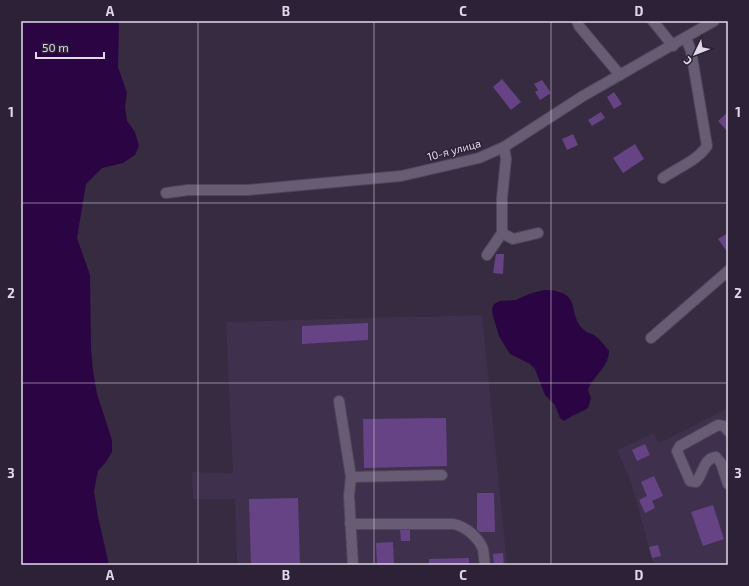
<svg xmlns="http://www.w3.org/2000/svg" width="749" height="586" viewBox="0 0 749 586" font-family="'Exo 2',sans-serif">
	<style>
		.built { fill: #3f314d }
		.water { fill: #2b0443 }
		.building { fill: #664385 }
		.lines { fill: none; stroke-linecap: round; stroke-linejoin: round }
		.minor-casing { stroke: #50465a; stroke-width: 12 }
		.minor { stroke: #685c75; stroke-width: 10 }
		.grid { fill: none; stroke: #e0d9e8; stroke-width: 1; stroke-opacity: 0.55 }
		.labels { text-anchor: middle; stroke-width: 3; stroke-linejoin: round; paint-order: stroke }
		.street-label { font-size: 11px; fill: #e0d9e8; stroke: #2c2137 }
		.neatline { fill: none; stroke: #e0d9e8; stroke-width: 1.5 }
		.grid-label { font-size: 13px; text-anchor: middle; font-weight: bold; fill: #e0d9e8 }
	</style>
	<rect width="100%" height="100%" fill="#362b41"/>
	<g class="built">
		<path d="M482 315 507 565H237L235 499H193L192 472 233 473 226 322Z"/>
		<path d="M728 408V565H654L631 482 617 450 654 433 659 443Z"/>
	</g>
	<g class="water">
		<path d="M21 21H119L118 67 127 93 125 107 127 121 135 132 139 146 135 155 123 163 102 168 86 184 77 238 90 275 91 349 93 371 97 394 112 440V452L106 462 98 471 94 491 98 517 109 565H21Z"/>
		<path d="M544 290C549 290 553 290 559 292 578 297 570 314 581 327 585 332 589 333 594 335 600 339 605 346 609 351 609 367 593 376 588 390L591 398 588 408C580 413 572 415 564 421L560 418 555 405 545 395 535 369 530 364 510 354 499 336 493 316 492 309 494 304 500 301 516 300 529 294Z"/>
	</g>
	<g class="building">
		<path d="M502 79 521 102 511 110 493 87Z"/>
		<path d="M542 80 551 93 540 100 535 92 538 90 534 84Z"/>
		<path d="M614 92 622 104 614 109 607 97Z"/>
		<path d="M601 112 605 118 592 126 588 120Z"/>
		<path d="M728 112V132L718 121Z"/>
		<path d="M573 134 578 145 567 150 562 139Z"/>
		<path d="M635 144 644 159 623 173 613 158Z"/>
		<path d="M728 233V253L718 239Z"/>
		<path d="M496 254H504L503 274 493 273Z"/>
		<path d="M368 323V340L302 344V326Z"/>
		<path d="M446 418 447 466 364 468 363 419Z"/>
		<path d="M645 444 650 455 637 461 632 450Z"/>
		<path d="M654 476 663 496 652 501 655 508 645 513 639 500 647 496 641 482Z"/>
		<path d="M477 493H494L495 532H480L477 530Z"/>
		<path d="M298 498 300 565H251L249 499Z"/>
		<path d="M713 505 724 539 703 546 691 512Z"/>
		<path d="M400 530H410V541H401Z"/>
		<path d="M393 542 394 565H377L376 543Z"/>
		<path d="M658 545 661 556 652 558 649 547Z"/>
		<path d="M503 553 504 565H494L493 554Z"/>
		<path d="M469 558V565H429V559Z"/>
	</g>
	<g class="lines">
		<g class="minor-casing">
			<g id="minor">
				<path d="M577 21 579 26 620 75"/>
				<path d="M653 21 673 46"/>
				<path d="M504 147 506 159 502 198V233L513 239 538 233"/>
				<path d="M663 178C677 168 697 161 707 146L691 51 686 38"/>
				<path d="M166 193 188 190H248L401 176 479 158 504 147 583 96 714 21"/>
				<path d="M487 255 502 233"/>
				<path d="M651 338 728 271"/>
				<path d="M339 401 351 477 349 496 353 565"/>
				<path d="M728 431 724 426 718 425 680 446 677 451 690 481 696 482C703 475 703 458 716 457L721 463 728 484"/>
				<path d="M351 477 442 475"/>
				<path d="M350 524H454C466 527 478 537 483 549 484 554 484 560 485 565"/>
			</g>
		</g>
		<use href="#minor" class="minor"/>
	</g>
	<path class="grid" d="M198 21V565M374 21V565M551 21V565M21 203H728M21 383H728"/>
	<g class="labels">
		<g class="street-label">
			<text transform="translate(454 150) rotate(-15)" y="4">10-я улица</text>
		</g>
	</g>
	<rect width="749" height="586" fill="none" stroke="#2c2137" stroke-width="44"/>
	<g transform="translate(695 54) rotate(227)" stroke="#2c2137" stroke-width="3" paint-order="stroke">
	<path d="M0-3L7 15L0 10L-7 15Z" fill="#e0d9e8"/>
	<text y="-6" font-size="11" font-weight="bold" text-anchor="middle" fill="#e0d9e8">С</text>
	</g>
	<path d="M36 52v6h68v-6" fill="none" stroke="#e0d9e8" stroke-width="2"/>
	<text x="42" y="52" font-size="12" fill="#e0d9e8" stroke="#2c2137" stroke-width="3" paint-order="stroke">50 m</text>
	<rect x="22" y="22" width="705" height="542" class="neatline"/>
	<g class="grid-label">
		<text x="110" y="16">A</text>
		<text x="286" y="16">B</text>
		<text x="463" y="16">C</text>
		<text x="639" y="16">D</text>
		<text x="11" y="117">1</text>
		<text x="738" y="117">1</text>
		<text x="11" y="298">2</text>
		<text x="738" y="298">2</text>
		<text x="11" y="478">3</text>
		<text x="738" y="478">3</text>
		<text x="110" y="580">A</text>
		<text x="286" y="580">B</text>
		<text x="463" y="580">C</text>
		<text x="639" y="580">D</text>
	</g>
</svg>
